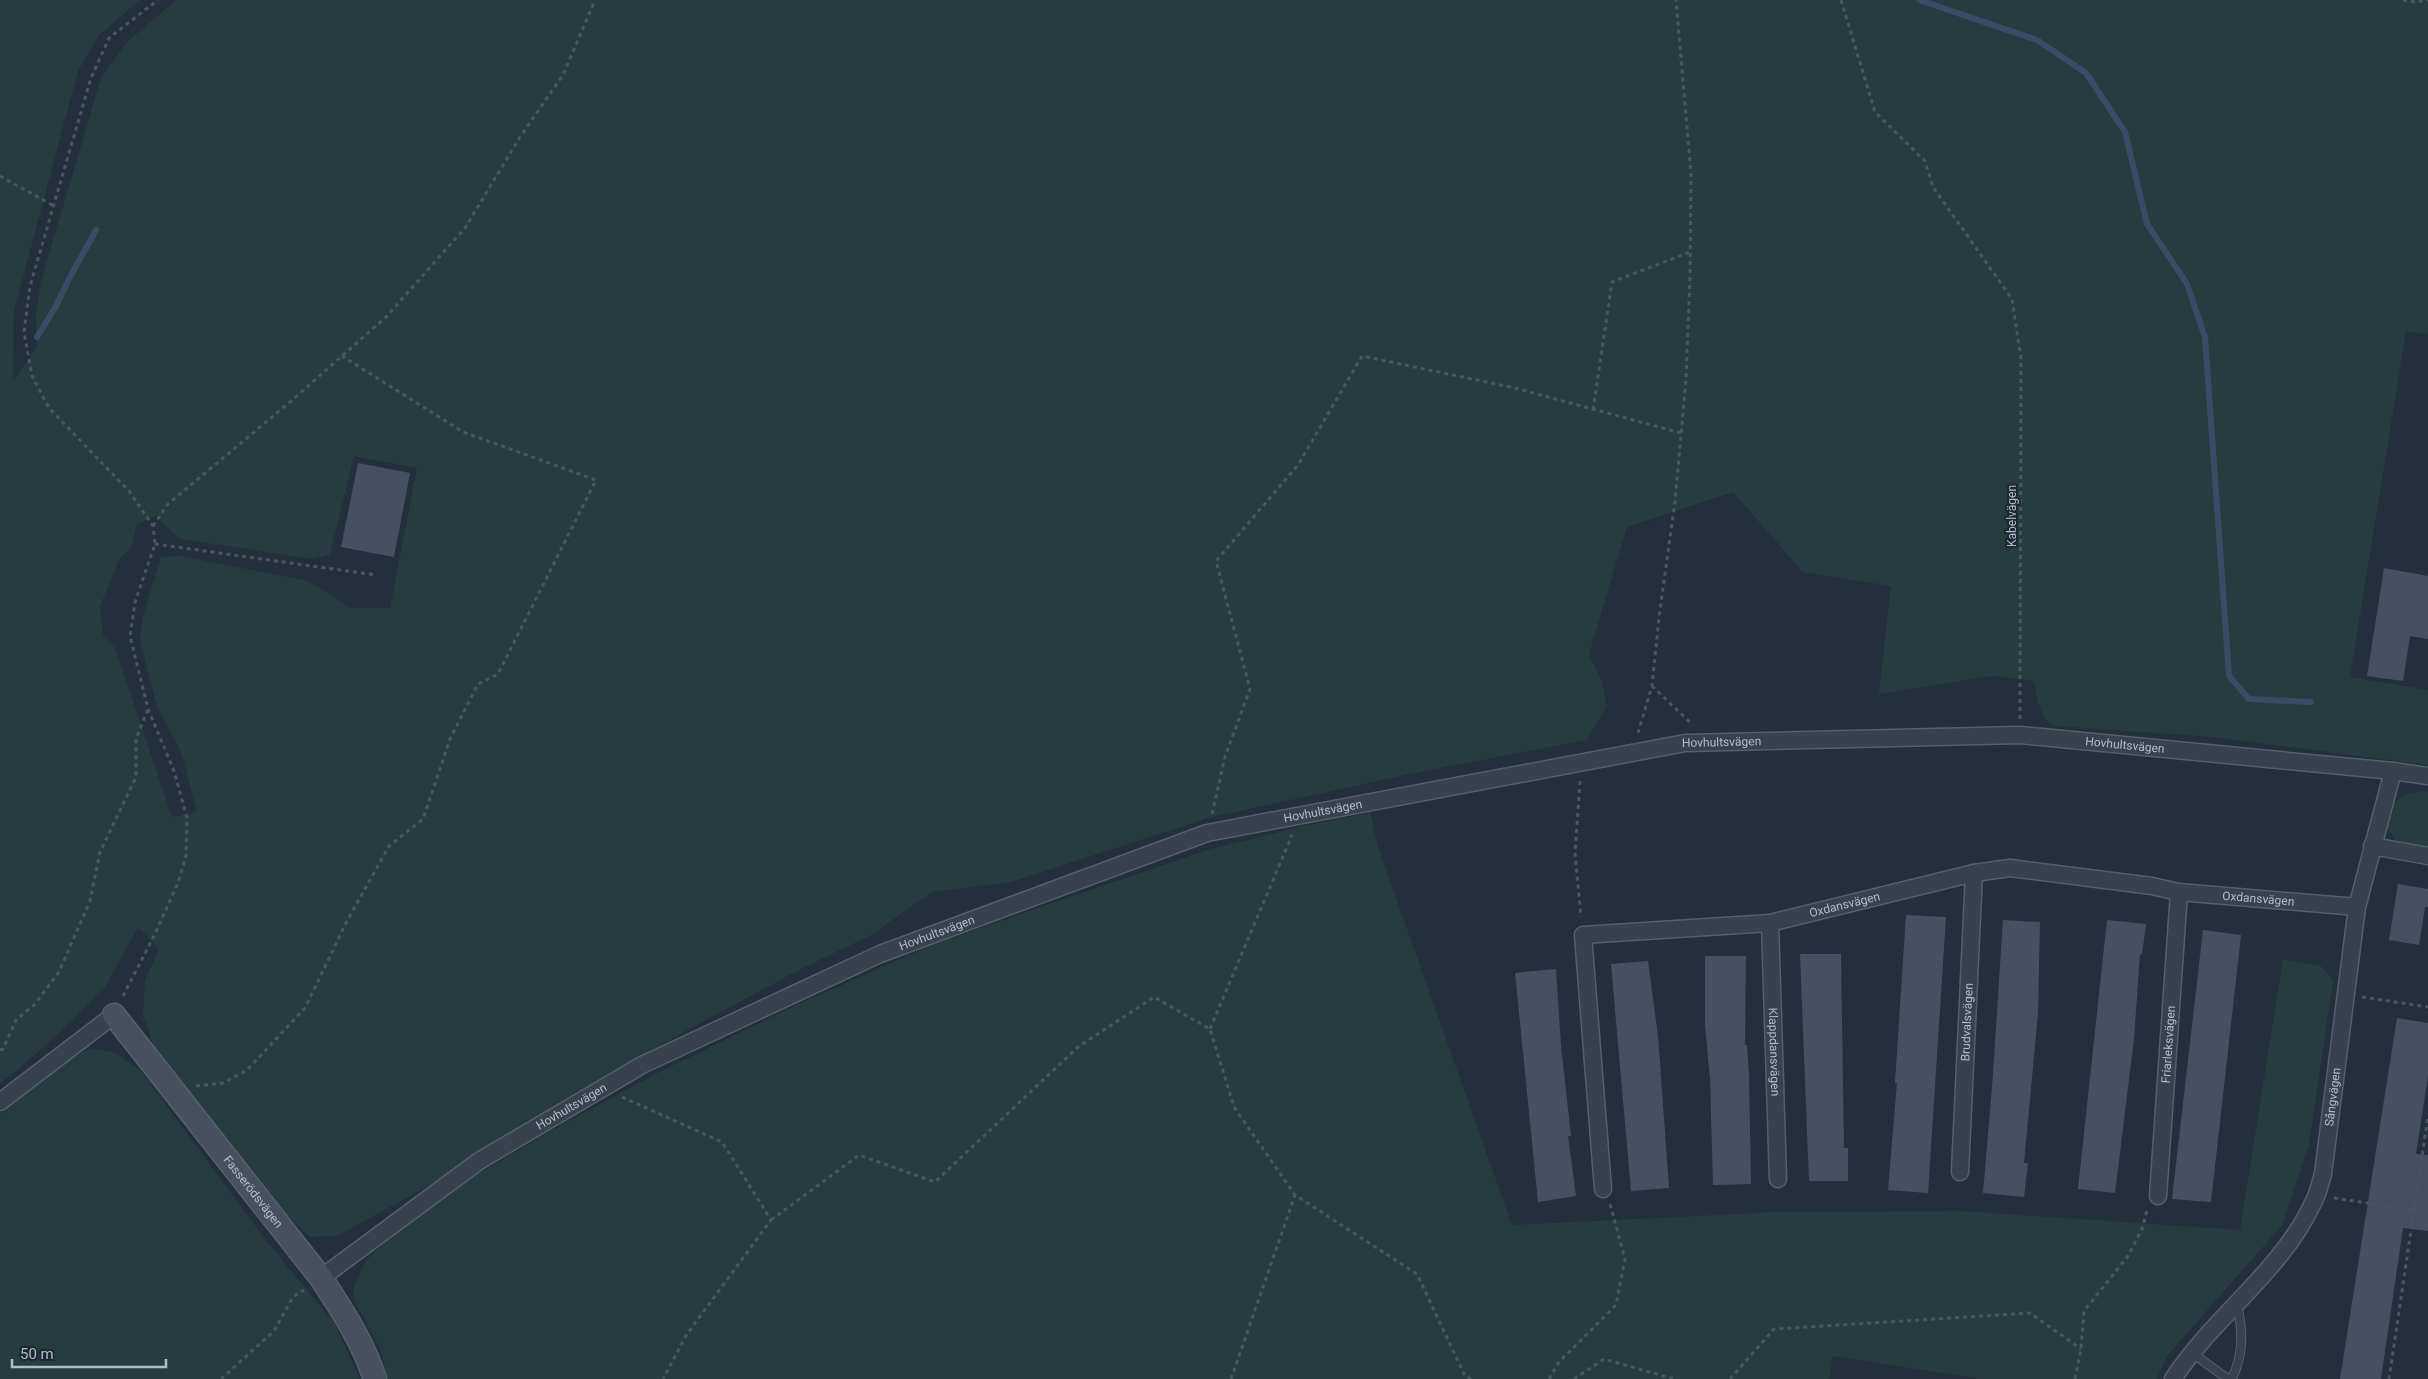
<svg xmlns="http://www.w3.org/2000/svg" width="2428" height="1379" viewBox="0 0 2428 1379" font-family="Roboto,sans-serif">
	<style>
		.green { fill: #263c3f; fill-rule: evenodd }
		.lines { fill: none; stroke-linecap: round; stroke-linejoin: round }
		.stream { stroke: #394c67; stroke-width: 6 }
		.building { fill: #455162 }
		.lane-casing { stroke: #565f6c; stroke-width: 10 }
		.street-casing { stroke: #565f6c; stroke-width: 19 }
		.secondary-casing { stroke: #565f6c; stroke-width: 25 }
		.path { stroke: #44595c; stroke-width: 3; stroke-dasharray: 4 4; stroke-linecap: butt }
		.lane { stroke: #38414e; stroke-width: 8 }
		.street { stroke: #38414e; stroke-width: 16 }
		.secondary { stroke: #465061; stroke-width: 22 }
		.labels { text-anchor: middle; stroke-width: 4; stroke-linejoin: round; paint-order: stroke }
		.street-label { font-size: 12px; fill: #b4bcc9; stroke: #1d2633 }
	</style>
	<rect width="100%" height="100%" fill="#242f3e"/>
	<g class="green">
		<path d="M0 0H140L99 35 78 71 14 311 13 381 37 347 36 314 41 281 101 78 126 43 176 0H2428V334L2406 331 2350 677 2428 690V765L2214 737 2055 726C2038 716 2037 698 2034 681L1992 676 1879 694 1891 586 1803 572 1733 492 1627 527 1589 654 1602 682 1607 707 1586 740 1410 774 1208 818 1011 882 932 892 871 935 795 972 607 1074 430 1185 337 1236 310 1237 283 1211 155 1050 143 1014 145 980 159 949 138 927 104 989 43 1048 0 1084ZM354 456 417 468 390 608H350L329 593 304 580 181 556 161 557 143 616 140 640 157 706 181 752 197 812 172 817 115 648 103 636 100 606 120 558 131 548 137 524 158 515 162 523 181 539 313 559 330 554Z"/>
		<path d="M2428 791V846L2396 842 2388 828V815L2395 802 2407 793Z"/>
		<path d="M1370 813 1379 850 1512 1225 1777 1212 1962 1211 2240 1230 2283 959 2321 966 2333 981 2309 1144 2282 1225 2167 1356 2157 1379H1981L1833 1356 1829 1379H388L381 1351 354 1300 353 1289 366 1260 408 1222 459 1185 565 1123 661 1071 792 1007 937 943 1210 849 1299 827Z"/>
		<path d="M92 1048 116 1053 140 1070 268 1243 335 1324 360 1379H0V1114L64 1060Z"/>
	</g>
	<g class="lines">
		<g class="stream">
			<path d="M1919 0 2037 40 2086 73 2125 132 2147 224 2187 284 2205 337 2229 676 2249 699 2311 702"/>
			<path d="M37 337 55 308 70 277 96 230"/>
		</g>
	</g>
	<g class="building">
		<path d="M358 463 410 473 394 557 341 547Z"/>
		<path d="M2384 568 2428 576V639L2410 636 2403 681 2367 676Z"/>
		<path d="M2398 884 2428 889V907H2425L2419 945 2389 940Z"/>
		<path d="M1906 915 1946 917 1928 1193 1888 1190 1897 1083H1895Z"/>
		<path d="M2003 920 2040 922 2038 1013 2024 1163H2028L2024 1197 1983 1193 1992 1088Z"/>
		<path d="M2107 920 2146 924 2142 955 2140 954 2134 1039 2115 1193 2078 1189Z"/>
		<path d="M2203 930 2241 935 2211 1202 2172 1199Z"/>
		<path d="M1800 954H1841L1844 1148H1848V1181H1809Z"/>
		<path d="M1705 956H1746L1745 1045H1747L1749 1076 1751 1184 1713 1185 1710 1079 1705 1024Z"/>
		<path d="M1648 961 1658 1036 1669 1188 1631 1191 1611 964Z"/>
		<path d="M1556 969 1561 1046 1571 1136H1568L1576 1196 1538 1202 1515 973Z"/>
		<path d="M2397 1018 2428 1023V1076L2416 1154 2428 1155V1231L2403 1228 2381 1379H2340Z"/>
	</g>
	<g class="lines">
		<g class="lane-casing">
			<g id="lane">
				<path d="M2192 1353 2228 1379"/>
				<path d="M2232 1379C2244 1352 2243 1332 2237 1304"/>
			</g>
		</g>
		<g class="street-casing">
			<g id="street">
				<path d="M2372 846 2428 856"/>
				<path id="s1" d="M1770 923 1778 1179"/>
				<path d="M0 1102 114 1015"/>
				<path id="s2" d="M1960 1172 1974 873"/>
				<path id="s3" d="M1603 1189 1583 935 1770 923 1974 873 2010 868 2152 886 2179 892 2357 907"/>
				<path id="s4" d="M2158 1196 2179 892"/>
				<path id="s5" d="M321 1278 479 1161 642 1065 880 954 1207 833 1685 743 2020 735 2393 771 2428 776"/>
				<path id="s6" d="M2173 1379C2214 1316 2281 1272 2313 1203 2318 1194 2320 1184 2323 1174L2357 907 2393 771"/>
			</g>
		</g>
		<g class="secondary-casing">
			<g id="secondary">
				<path id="s7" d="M114 1015 321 1278C342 1310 363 1342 375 1379"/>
			</g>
		</g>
		<g class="path">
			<path d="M1841 0 1875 112 1925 161 1933 187 2012 299 2021 359 2020 719"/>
			<path d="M2403 0 2415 2 2428 0"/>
			<path d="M0 176 54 206"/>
			<path d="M1593 410 1612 282 1690 252"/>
			<path d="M153 526 168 504 290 402 386 317 465 228 520 137 563 75 595 0"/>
			<path d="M155 544 376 575"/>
			<path d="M1652 686 1693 725"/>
			<path d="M1638 733 1652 686 1659 617 1675 502 1686 379 1690 277 1691 174 1676 0"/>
			<path d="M1580 781 1575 853 1581 917"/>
			<path d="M1212 814 1225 757 1250 689 1216 561 1298 465 1362 356 1515 388 1681 433"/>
			<path d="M123 996 154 936 178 883 186 856 187 818 174 771 148 709 130 636 135 602 155 544 153 526 129 491 49 408 32 376 24 332 30 286 91 78 109 38 158 0"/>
			<path d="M2362 997 2428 1007"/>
			<path d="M1210 1029 1292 835"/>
			<path d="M0 1050 3 1049 16 1020 35 1004 59 972 90 901 100 852 136 777V739L148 709"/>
			<path d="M196 1086 223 1083 247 1070 305 1008 346 923 389 846 423 819 450 739 478 684 498 674 596 480 463 432 342 356"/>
			<path d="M622 1097 722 1142 771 1220 687 1334 663 1379"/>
			<path d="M2334 1198 2414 1210 2389 1379"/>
			<path d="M2414 1210 2428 1116"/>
			<path d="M771 1220 859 1155 935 1182 1078 1047 1154 997 1210 1029 1234 1107 1295 1195"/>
			<path d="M221 1379 274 1331 293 1297 304 1290"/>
			<path d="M1231 1379 1295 1195 1417 1274 1465 1376 1471 1379"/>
			<path d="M1549 1379 1559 1362 1616 1305 1625 1259 1610 1204"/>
			<path d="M1574 1379 1604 1359 1674 1379"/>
			<path d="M1730 1379 1774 1329 2030 1313 2081 1349"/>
			<path d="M2075 1379 2081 1349 2084 1311 2128 1256 2142 1229 2147 1210"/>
		</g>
		<use href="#lane" class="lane"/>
		<use href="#street" class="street"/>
		<use href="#secondary" class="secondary"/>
	</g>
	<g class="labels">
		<g class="street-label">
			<text transform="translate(2012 516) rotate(-90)" y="4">Kabelvägen</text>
			<text dy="4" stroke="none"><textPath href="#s5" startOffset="1520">Hovhultsvägen</textPath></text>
			<text dy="4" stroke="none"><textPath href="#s5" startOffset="1924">Hovhultsvägen</textPath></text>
			<text dy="4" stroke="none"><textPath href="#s5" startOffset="1115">Hovhultsvägen</textPath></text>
			<text dy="4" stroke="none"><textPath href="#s3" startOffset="939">Oxdansvägen</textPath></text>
			<text dy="4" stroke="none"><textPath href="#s3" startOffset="519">Oxdansvägen</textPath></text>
			<text dy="4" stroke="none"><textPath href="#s5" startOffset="709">Hovhultsvägen</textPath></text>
			<text dy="4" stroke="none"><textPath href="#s2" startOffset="150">Brudvalsvägen</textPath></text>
			<text dy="4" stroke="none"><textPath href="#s4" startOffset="152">Friarleksvägen</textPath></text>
			<text dy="4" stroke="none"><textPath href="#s1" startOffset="129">Klappdansvägen</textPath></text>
			<text dy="4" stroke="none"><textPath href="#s6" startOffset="334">Sångvägen</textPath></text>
			<text dy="4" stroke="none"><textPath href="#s5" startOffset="304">Hovhultsvägen</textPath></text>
			<text dy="4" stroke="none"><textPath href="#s7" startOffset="225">Fasserödsvägen</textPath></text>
		</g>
	</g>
	<path d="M12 1359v8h154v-8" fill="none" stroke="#b4bcc9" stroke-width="2.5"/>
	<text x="20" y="1359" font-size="15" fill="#b4bcc9" stroke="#1d2633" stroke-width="4" paint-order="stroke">50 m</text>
</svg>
